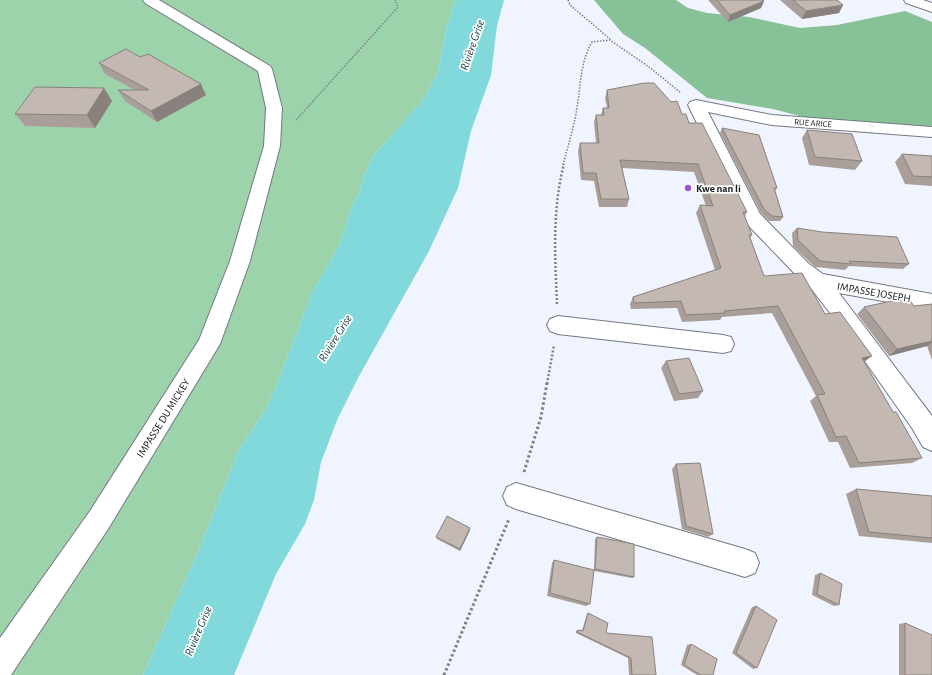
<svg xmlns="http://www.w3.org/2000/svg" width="932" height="675" viewBox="0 0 932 675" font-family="'Alegreya Sans',sans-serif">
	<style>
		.green { fill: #9dd3ab }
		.forest { fill: #87c197 }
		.water { fill: #81d9db }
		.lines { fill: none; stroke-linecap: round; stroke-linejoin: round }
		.minor-casing { stroke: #747881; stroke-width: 2 }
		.path-far2 { stroke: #7d8087; stroke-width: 1.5; stroke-dasharray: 1.5 1.5; stroke-linecap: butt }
		.path-far1 { stroke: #7d8087; stroke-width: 2.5; stroke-dasharray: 2 2; stroke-linecap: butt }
		.path { stroke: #7d8087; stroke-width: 3; stroke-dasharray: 2.5 2.5; stroke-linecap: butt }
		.minor { fill: #fff; fill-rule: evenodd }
		.wall { fill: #a99e9a }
		.shaded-wall { fill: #89817d }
		.building { fill: #c4b8b3; stroke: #89817d }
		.poi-dot { fill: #9a57cd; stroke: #fff; stroke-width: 1.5 }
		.labels { text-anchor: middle; stroke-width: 3.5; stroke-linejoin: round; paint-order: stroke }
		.far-street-label { font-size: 9px; fill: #17191c; stroke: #fff }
		.poi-label { font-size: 11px; font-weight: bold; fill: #17191c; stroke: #fff; text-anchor: start }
		.street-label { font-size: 11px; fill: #17191c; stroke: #fff }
		.water-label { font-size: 12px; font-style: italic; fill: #0e393a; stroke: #fff }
	</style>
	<rect width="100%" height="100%" fill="#eff4ff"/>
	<path class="green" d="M0 0H456C451 8 452 17 447 25L438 72 424 99 373 156 363 179 360 191 353 203 339 246 312 293 276 387 266 409 239 450 198 552 143 675H0Z"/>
	<path class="forest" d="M594 0H676L688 8 707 13 749 17 800 28 837 25 905 11 932 22V128L807 118 773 109 707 98 645 48 623 34Z"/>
	<path class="water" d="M456 0H504L497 26 491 75 471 131 458 188 429 251 358 378 338 418 321 462 314 500 305 524 276 574 234 675H143L198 552 239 450 266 409 276 387 312 293 339 246 353 203 360 191 363 179 373 156 424 99 438 72 447 25C452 17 451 8 456 0Z"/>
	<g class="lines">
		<g class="minor-casing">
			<g id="minor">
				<path d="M143 0H159L270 66 272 69 282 108 280 146 250 261 220 344 108 529 11 675H0V638L90 511 199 340 230 261 264 146 266 108 258 71 145 3Z"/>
				<path d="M904 0H923L932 3V12L906 3Z"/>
				<path d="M696 100 772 115 932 127V137L772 125 708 112 760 214 809 264 823 274 932 294V310L839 293 932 416V451L923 447 912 428 843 330 810 287 795 274 746 223 688 105 690 102Z"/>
				<path d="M558 316 723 335 731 337 734 344 731 351 723 353 558 334 550 331 547 325 550 319Z"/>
				<path d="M516 483 745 549 755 553 759 563 755 573 745 577 516 509 507 505 503 496 507 487Z"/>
			</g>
		</g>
		<g class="path-far2">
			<path d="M568 0 570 5 610 39"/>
			<path d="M296 120 398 7 395 0"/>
			<path d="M563 165C568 146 574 127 577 108 581 85 580 62 592 42L610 40 649 67 681 93"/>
		</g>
		<g class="path-far1">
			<path d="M557 304C555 257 552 210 564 164"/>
			<path d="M547 384 554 345"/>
		</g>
		<g class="path">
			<path d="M524 472 541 417 547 383"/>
			<path d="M444 675 509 519"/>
		</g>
		<use href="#minor" class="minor"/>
	</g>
	<g class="wall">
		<path d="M708 0H762L764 1 761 8 728 22Z"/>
		<path d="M780 0H837L843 5 839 13 802 19Z"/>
		<path d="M140 57 206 95 157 122 125 101 118 90H135L105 74 99 63Z"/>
		<path d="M607 90 682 114 689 123 747 212 745 216 752 235 750 238 764 276 825 314 864 362 893 412 922 458 912 463 850 468 838 442H829L810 401 816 396 772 313 722 317 720 320 682 322 677 308 631 309 630 304 633 297 715 270 696 213 700 205 706 206 694 172 622 168 629 199 627 207H599L594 181 581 180 578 151 580 143H596L594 122 596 115H601L603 108H607L605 98Z"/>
		<path d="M112 101 95 128 25 126 15 114Z"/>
		<path d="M722 128 777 188 775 191 783 217 780 221H769L761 213 720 133Z"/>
		<path d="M807 130 862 161 855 170 809 165 802 138Z"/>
		<path d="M902 154 932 156V186L905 184 895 162Z"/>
		<path d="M797 228 909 264 903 269 849 266 845 270 815 267 793 246 792 233Z"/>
		<path d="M932 304V360L927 346 889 356 857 314 864 307 914 306Z"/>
		<path d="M666 361 703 391 698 398 674 401 661 368Z"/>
		<path d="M676 464 713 534 708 537 682 529 672 469Z"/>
		<path d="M856 489 932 496V543L859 536 846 494Z"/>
		<path d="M470 530 460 551 437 539 436 537Z"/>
		<path d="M597 537 634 577 632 578 594 571 595 539Z"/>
		<path d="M554 560 590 604 586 606 547 596 552 563Z"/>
		<path d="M820 573 839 605 834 606 812 595 815 575Z"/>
		<path d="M756 606 757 668 753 669 732 653 752 607Z"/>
		<path d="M588 613 606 633 656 675H629L628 658 576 633V631L578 630 582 631 587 614Z"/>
		<path d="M905 623 932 675H899V624Z"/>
		<path d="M691 644 713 675H697L681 665 687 645Z"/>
	</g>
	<g class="shaded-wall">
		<path d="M764 1 761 8 728 22 730 15Z"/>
		<path d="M843 5 839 13 802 19 806 11Z"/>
		<path d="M201 84 206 95 157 122 151 111Z"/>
		<path d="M104 88 112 101 95 128 87 115Z"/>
		<path d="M932 341V343L927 346 889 356 897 349Z"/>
		<path d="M872 356 864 362 862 358Z"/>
		<path d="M470 528V530L460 551V549Z"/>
	</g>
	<g class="building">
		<path d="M717 0H762L764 1 730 15Z"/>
		<path d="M793 0H837L843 5 806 11Z"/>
		<path d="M126 49 140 57 148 54 201 84 151 111 118 90H149L99 63Z"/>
		<path d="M644 83H654L671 102 677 101 682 114H686L689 123H702L747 212H743L752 235H749L764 276 802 273 825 314 840 312 872 356 862 358 893 412H896L922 458 859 463 846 436 836 437 817 395 825 394 778 306 724 311 725 313 686 315 681 301 634 303 633 297 721 268 700 205 713 206 698 164 620 160 629 199H601L596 173H583L580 143H599L596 115H604L603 108H609L607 90Z"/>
		<path d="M35 87 104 88 87 115 15 114Z"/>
		<path d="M722 128 759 135 777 188H774L783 217 772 216 764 209Z"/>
		<path d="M807 130 852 134 862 161 815 157Z"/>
		<path d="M902 154 932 156V177L913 176Z"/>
		<path d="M797 228 822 232 897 237 909 264 849 261 851 264 820 261 798 240Z"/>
		<path d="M905 298 909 299 914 306 932 304V341L897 349 864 307Z"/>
		<path d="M689 358 703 391 679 394 666 361Z"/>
		<path d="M700 463 713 534 686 526 676 464Z"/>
		<path d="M856 489 932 496V538L869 532Z"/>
		<path d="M447 516 470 528 460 549 436 537Z"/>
		<path d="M597 537 634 544V577L595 569Z"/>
		<path d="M554 560 594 570 590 604 550 593Z"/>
		<path d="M820 573 842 584 839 605 817 594Z"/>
		<path d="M756 606 777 620 757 668 736 653Z"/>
		<path d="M588 613 608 623 606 633 652 637 656 675H632L631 658 577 632 578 630 583 631Z"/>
		<path d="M905 623 932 635V675H905Z"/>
		<path d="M691 644 717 659 713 675H701L684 665Z"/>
	</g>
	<circle class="poi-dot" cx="688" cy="188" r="4"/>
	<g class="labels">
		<g class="far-street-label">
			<text transform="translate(813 123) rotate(4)" y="3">RUE ARICE</text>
		</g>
		<g class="poi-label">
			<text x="696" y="192">Kwe nan li</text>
		</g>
		<g class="street-label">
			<text transform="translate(874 292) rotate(10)" y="4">IMPASSE JOSEPH</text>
			<text transform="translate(163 418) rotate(-58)" y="4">IMPASSE DU MICKEY</text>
		</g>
		<g class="water-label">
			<text transform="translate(472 45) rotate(-71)" y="4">Rivière Grise</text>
			<text transform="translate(335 338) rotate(-58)" y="4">Rivière Grise</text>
			<text transform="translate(198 631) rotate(-67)" y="4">Rivière Grise</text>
		</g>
	</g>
</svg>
